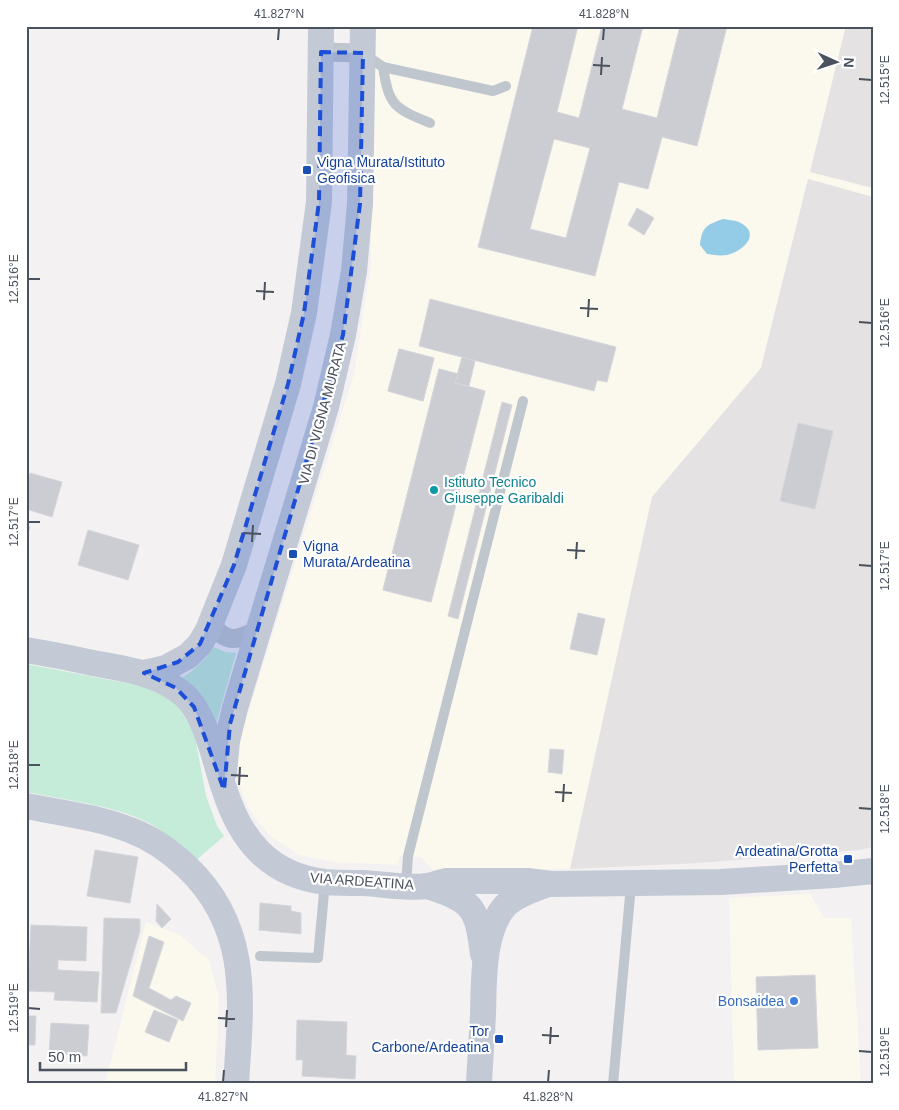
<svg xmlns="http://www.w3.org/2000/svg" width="899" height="1110" viewBox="0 0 899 1110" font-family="Arial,sans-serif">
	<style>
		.commercial { fill: #fbf9ed }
		.education { fill: #e4e2e2 }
		.green { fill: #c4ecd8 }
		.water { fill: #94cbe6 }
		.building { fill: #cbcdd3; stroke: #d5d6dc; fill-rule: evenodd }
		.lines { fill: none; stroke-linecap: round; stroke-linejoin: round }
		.lane { stroke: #c0c6ce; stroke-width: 10 }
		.street { stroke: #c0c6ce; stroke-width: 19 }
		.secondary { stroke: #c3cad6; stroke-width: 26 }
		.marked { fill: #1d4ed8; fill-opacity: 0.2; stroke: #1d4ed8; stroke-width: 4; stroke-dasharray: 10 6; stroke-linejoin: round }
		.ticks { fill: none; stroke: #4a525d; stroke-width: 2 }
		.transit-dot { fill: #1a4fb4; stroke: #fff; stroke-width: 2 }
		.culture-dot { fill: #0f9aa8; stroke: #fff; stroke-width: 2 }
		.shop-dot { fill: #3f7fe0; stroke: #fff; stroke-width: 2 }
		.labels { text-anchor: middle; stroke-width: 4.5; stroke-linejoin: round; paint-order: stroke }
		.transit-label { font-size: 14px; fill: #164399; stroke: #fff; text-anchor: start }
		.street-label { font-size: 14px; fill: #4a525d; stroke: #fff }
		.culture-label { font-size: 14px; fill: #0d838f; stroke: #fff; text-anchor: start }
		.shop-label { font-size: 14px; fill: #366cbe; stroke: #fff; text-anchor: end }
		.neatline { fill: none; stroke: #4a525d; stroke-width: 2 }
		.ticks-label { font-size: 12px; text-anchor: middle; fill: #4a525d }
	</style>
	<rect width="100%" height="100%" fill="#f3f1f1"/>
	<g class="commercial">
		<path d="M372 26H846L810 172 873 188V197L808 179 761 368 652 497 570 869 433 870 421 857 400 856 398 865 335 862 299 855 272 837 258 822 244 799 239 781 237 753 244 726 354 374 371 264 370 132Z"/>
		<path d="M810 894 824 918H851L861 1084H734L729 898Z"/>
		<path d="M146 922 180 935 209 960 219 997 215 1084H105Z"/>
	</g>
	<g class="education">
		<path d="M846 26H873V188L810 172Z"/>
		<path d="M808 179 873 197V847L859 850 699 863 570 869 652 497 761 368Z"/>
	</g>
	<g class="green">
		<path d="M214 647 225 652 236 653 214 731 178 680C193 672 204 661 214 647Z"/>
		<path d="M26 664 157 689 177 705 194 732 206 796 217 826 224 836 194 862C183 852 172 840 160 830 130 807 64 800 26 792Z"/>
	</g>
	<path class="water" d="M723 219C728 220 734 220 739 222 762 233 744 251 727 255 720 256 714 255 707 254L700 245C702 226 707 225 723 219Z"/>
	<g class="building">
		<path d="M533 26H578L557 112 579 118 602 26H643L622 109 657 118 680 26H727L697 146 662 137 648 189 619 182 595 276 478 247ZM554 139 590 148 566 238 530 229Z"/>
		<path d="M637 208 654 218 644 235 628 225Z"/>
		<path d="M430 299 616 347 607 382 597 380 594 391 419 346Z"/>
		<path d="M399 349 434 358 423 401 388 391Z"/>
		<path d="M399 349 434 358 423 401 388 391Z"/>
		<path d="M462 357 475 361 469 386 455 383Z"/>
		<path d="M439 369 458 374 455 383 485 391 431 602 383 590Z"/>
		<path d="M439 369 458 374 455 383 485 391 431 602 383 590Z"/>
		<path d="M502 402 512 405 458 619 448 616Z"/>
		<path d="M798 423 833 431 815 509 780 501Z"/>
		<path d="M30 473 62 482 52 517 26 509V487Z"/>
		<path d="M26 526 30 527 26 540Z"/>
		<path d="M88 530 139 545 128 580 78 565Z"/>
		<path d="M578 613 605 619 597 655 570 649Z"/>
		<path d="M550 749 564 750 562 774 548 772Z"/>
		<path d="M95 850 138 857 130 903 87 896Z"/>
		<path d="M260 903 291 906V911L301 913V934L259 930Z"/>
		<path d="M157 904 171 919 162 928 156 921Z"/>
		<path d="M104 918 140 919V931L116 1013H101Z"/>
		<path d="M31 925 87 927 86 961 58 960V970L99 972 97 1002 54 1000 55 992 28 991Z"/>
		<path d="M149 936 164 942 149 988 171 1000 176 996 191 1003 183 1021 133 996Z"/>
		<path d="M815 975 818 1048 758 1050 756 977Z"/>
		<path d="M154 1010 178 1020 169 1042 145 1032Z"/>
		<path d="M26 1016H36L35 1045H26Z"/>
		<path d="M297 1020 347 1022 346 1055 356 1056 355 1079 302 1076 303 1060H296Z"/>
		<path d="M51 1023 89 1025 87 1056 49 1053Z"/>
	</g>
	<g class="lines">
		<g class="lane">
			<path d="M364 54 383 67 493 91 506 86"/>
			<path d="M383 67C389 106 394 108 430 123"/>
			<path d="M406 885 408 856 523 401"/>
			<path d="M260 956 318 958 325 882"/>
			<path d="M613 1084 631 885"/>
		</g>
		<g class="street">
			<path d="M321 52 363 53"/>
			<path d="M211 623C226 644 236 641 258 630"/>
		</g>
		<g class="secondary">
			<path d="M26 650C49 654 71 658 93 663 125 669 159 673 184 695 207 716 214 760 224 788 240 840 269 875 325 882 338 883 351 883 363 883 383 884 408 889 427 886 434 885 440 882 446 881H528L551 884 721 882 834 875 873 871"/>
			<path d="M144 673 166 668 188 656 200 644 208 630 234 565 288 384 304 313 319 202 321 26"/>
			<path d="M224 772 227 741 235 708 326 407 343 335 354 271 360 204 363 26"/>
			<path d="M26 806C61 813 97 817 130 830 152 838 170 851 187 867 252 929 241 1003 236 1084"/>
			<path d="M427 886C473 901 477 906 483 954"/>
			<path d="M479 1084C480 1061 482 1037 483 1014 484 983 482 932 505 906 515 895 532 890 545 885"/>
		</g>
	</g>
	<path class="marked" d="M321 52 363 53 360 204 343 335 230 724 224 790 194 707 176 688 144 673 178 662 200 644 234 565 288 384 304 313 319 202Z"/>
	<path class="ticks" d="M278 40 279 28M603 40 604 28M593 65 610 66M601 75 602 57M859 79 872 80M28 279H40M256 291 274 292M264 300 265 282M580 308 598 309M588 317 589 299M859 322 872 323M28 522H40M243 533 261 534M252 542 253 525M567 550 585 551M576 559 577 542M859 565 872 566M28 765H40M231 775 248 776M239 785 240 767M555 792 572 793M563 802 564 784M859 808 872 809M28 1008 40 1009M218 1018 235 1019M226 1027 227 1010M542 1035 559 1036M550 1044 551 1027M859 1051 872 1052M223 1082 224 1070M548 1082 549 1070"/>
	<g class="transit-dot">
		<rect x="302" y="165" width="10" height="10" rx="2.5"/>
		<rect x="288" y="549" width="10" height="10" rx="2.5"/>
		<rect x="843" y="854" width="10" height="10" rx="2.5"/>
		<rect x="494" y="1034" width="10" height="10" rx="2.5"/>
	</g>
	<circle class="culture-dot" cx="434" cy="490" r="5"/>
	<circle class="shop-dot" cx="794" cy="1001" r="5"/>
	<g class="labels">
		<g class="transit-label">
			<text x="317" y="167">Vigna Murata/Istituto<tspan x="317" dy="16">Geofisica</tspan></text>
			<text x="303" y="551">Vigna<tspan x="303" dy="16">Murata/Ardeatina</tspan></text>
			<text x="838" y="856" text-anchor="end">Ardeatina/Grotta<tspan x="838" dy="16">Perfetta</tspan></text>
			<text x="489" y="1036" text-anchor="end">Tor<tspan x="489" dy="16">Carbone/Ardeatina</tspan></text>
		</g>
		<g class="street-label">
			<text transform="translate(322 413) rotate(-75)" y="5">VIA DI VIGNA MURATA</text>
			<text transform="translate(362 881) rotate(4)" y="5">VIA ARDEATINA</text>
		</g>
		<g class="culture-label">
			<text x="444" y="487">Istituto Tecnico<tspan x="444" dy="16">Giuseppe Garibaldi</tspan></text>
		</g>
		<g class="shop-label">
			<text x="784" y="1006">Bonsaidea</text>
		</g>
	</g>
	<rect width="899" height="1110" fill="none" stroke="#ffffff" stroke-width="55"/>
	<g transform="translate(836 62) rotate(93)" stroke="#ffffff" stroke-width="4" paint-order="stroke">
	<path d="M0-4L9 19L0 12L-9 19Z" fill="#4a525d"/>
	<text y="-8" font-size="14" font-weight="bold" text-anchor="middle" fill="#4a525d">N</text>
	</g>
	<path d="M40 1062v8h146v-8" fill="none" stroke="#4a525d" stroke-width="2.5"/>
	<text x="48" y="1062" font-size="15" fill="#4a525d" stroke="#ffffff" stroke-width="4" paint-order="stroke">50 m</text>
	<rect x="28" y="28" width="844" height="1054" class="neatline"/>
	<g class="ticks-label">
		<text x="279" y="18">41.827°N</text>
		<text x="604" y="18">41.828°N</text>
		<text transform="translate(885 80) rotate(-90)" y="4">12.515°E</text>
		<text transform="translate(14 279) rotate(-90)" y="4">12.516°E</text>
		<text transform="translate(885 323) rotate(-90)" y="4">12.516°E</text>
		<text transform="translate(14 522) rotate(-90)" y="4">12.517°E</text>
		<text transform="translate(885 566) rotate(-90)" y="4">12.517°E</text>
		<text transform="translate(14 765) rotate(-90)" y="4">12.518°E</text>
		<text transform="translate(885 809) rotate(-90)" y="4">12.518°E</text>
		<text transform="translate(14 1008) rotate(-90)" y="4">12.519°E</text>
		<text transform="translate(885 1052) rotate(-90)" y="4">12.519°E</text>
		<text x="223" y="1101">41.827°N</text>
		<text x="548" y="1101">41.828°N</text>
	</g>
</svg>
